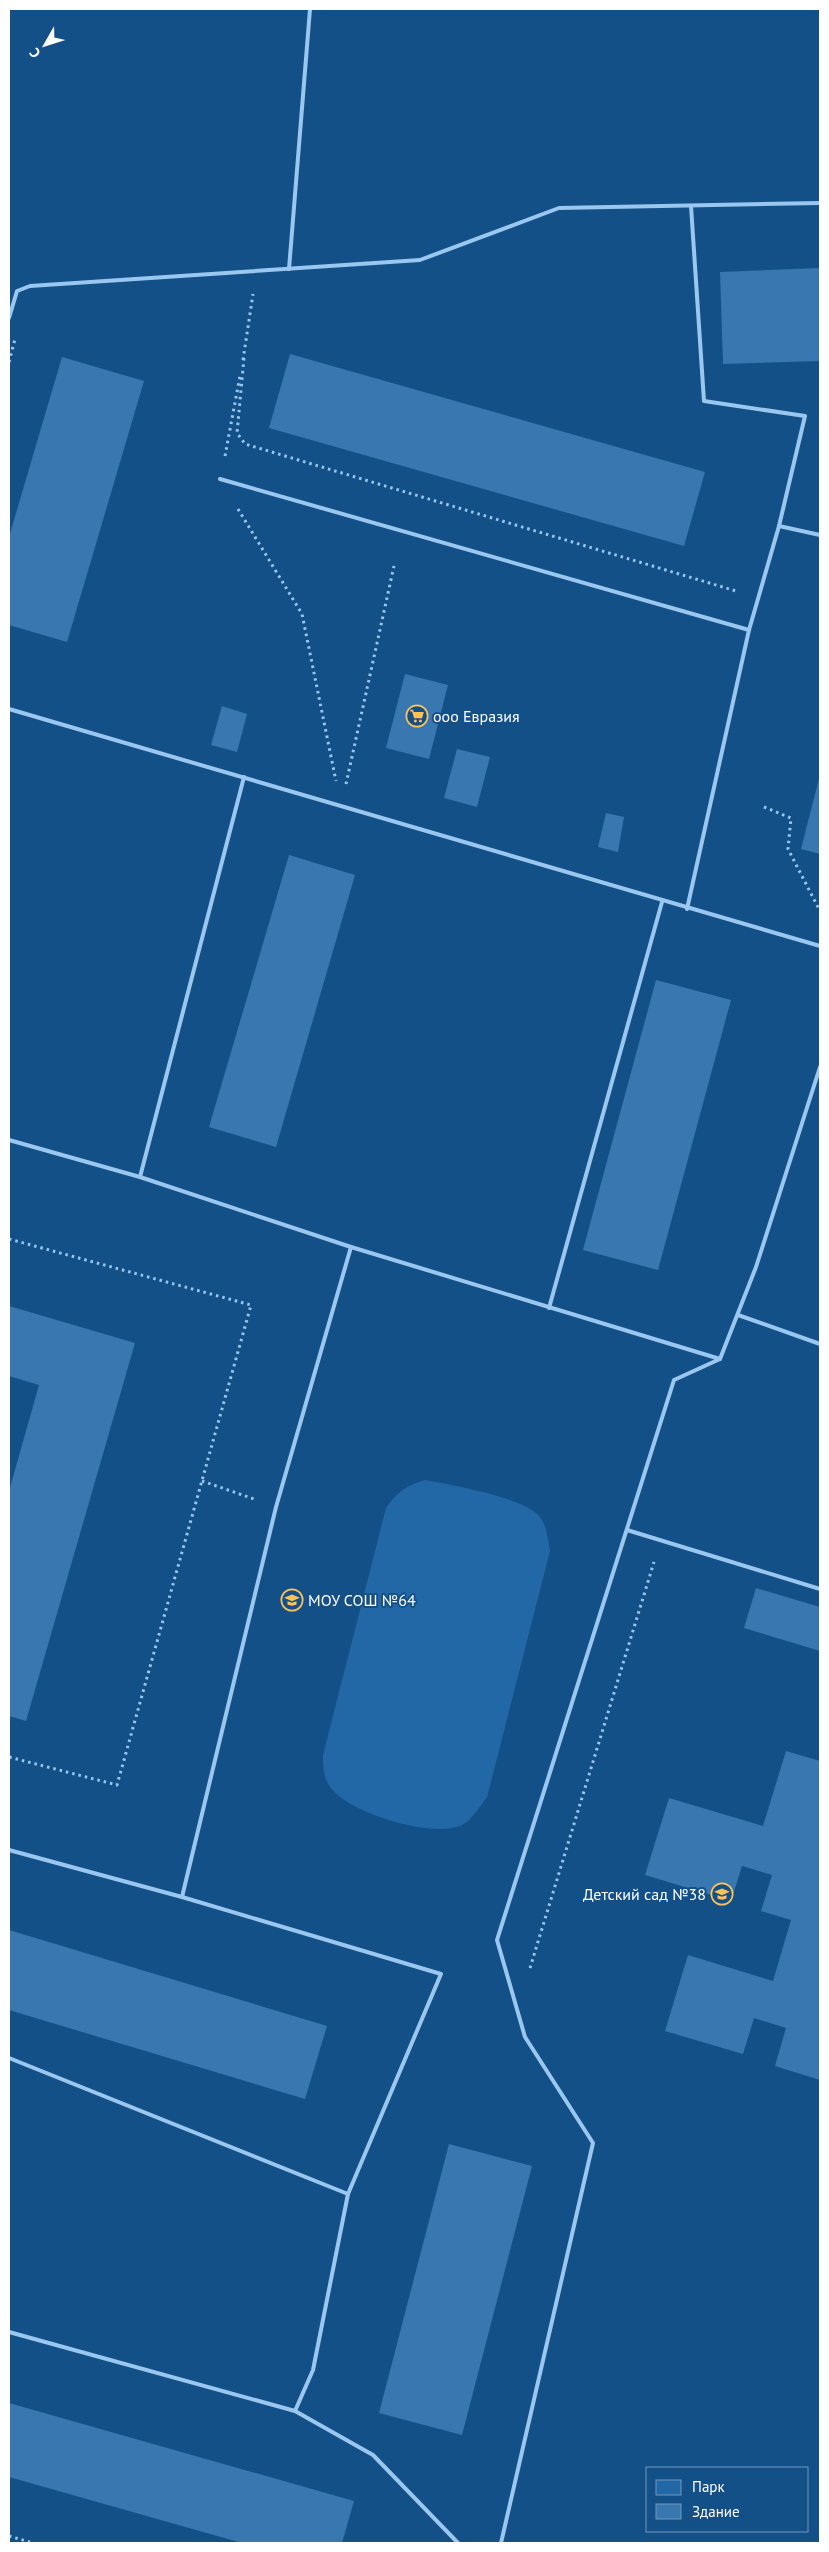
<svg xmlns="http://www.w3.org/2000/svg" width="829" height="2552" viewBox="0 0 829 2552" font-family="'PT Sans',sans-serif">
	<style>
		.green { fill: #2368a6 }
		.building { fill: #3877b0 }
		.lines { fill: none; stroke-linecap: round; stroke-linejoin: round }
		.path { stroke: #9ac7ef; stroke-width: 3; stroke-dasharray: 2.5 4; stroke-linecap: butt }
		.lane { stroke: #9ac7ef; stroke-width: 4 }
		.labels { text-anchor: middle; stroke-width: 4; stroke-linejoin: round; paint-order: stroke }
		.poi-label { font-size: 16px; fill: #fff; stroke: #145088; text-anchor: start }
	</style>
	<rect width="100%" height="100%" fill="#145088"/>
	<path class="green" d="M425 1480C451 1485 524 1497 540 1517 547 1526 548 1540 550 1551L487 1797C480 1806 472 1820 462 1825 433 1839 349 1813 331 1788 323 1778 323 1766 323 1755L386 1508C397 1492 407 1485 425 1480Z"/>
	<g class="building">
		<path d="M820 268V361L723 364 720 272Z"/>
		<path d="M290 354 705 472 684 546 269 428Z"/>
		<path d="M62 357 144 381 67 642 9 625V537Z"/>
		<path d="M405 674 448 685 429 759 386 748Z"/>
		<path d="M222 706 247 714 237 752 211 745Z"/>
		<path d="M457 749 490 757 477 807 444 798Z"/>
		<path d="M820 775V854L801 849Z"/>
		<path d="M606 813 624 817 618 852 598 847Z"/>
		<path d="M289 855 355 875 276 1147 209 1127Z"/>
		<path d="M656 980 731 1000 658 1270 583 1250Z"/>
		<path d="M9 1306 135 1343 26 1721 9 1716V1491L39 1385 9 1376Z"/>
		<path d="M756 1588 820 1607V1651L744 1628Z"/>
		<path d="M786 1751 820 1761V2080L775 2066 786 2028 754 2018 743 2054 665 2031 688 1955 773 1981 791 1920 761 1911 772 1875 742 1866 731 1901 645 1875 669 1798 763 1826Z"/>
		<path d="M9 1930 327 2026 305 2099 9 2010Z"/>
		<path d="M449 2144 532 2166 462 2435 379 2413Z"/>
		<path d="M9 2403 354 2501 342 2543H242L9 2477Z"/>
	</g>
	<g class="lines">
		<g class="path">
			<path d="M244 358 237 433 245 444 736 591"/>
			<path d="M243 360 253 294"/>
			<path d="M9 362 15 339"/>
			<path d="M225 456 240 376"/>
			<path d="M238 509 302 614 336 781"/>
			<path d="M346 784 394 566"/>
			<path d="M764 807 791 818 788 849 820 911"/>
			<path d="M9 1239 251 1305 117 1785 9 1757"/>
			<path d="M202 1481 254 1499"/>
			<path d="M530 1968 654 1562"/>
			<path d="M9 2536 33 2543"/>
		</g>
		<g class="lane">
			<path d="M691 206 704 401 805 416 779 526"/>
			<path d="M289 269 310 9"/>
			<path d="M9 318 17 291 30 286 420 260 559 208 820 203"/>
			<path d="M220 479 749 630 687 909"/>
			<path d="M749 630 779 526 820 535"/>
			<path d="M9 709 820 946"/>
			<path d="M9 1140 140 1177 351 1247 720 1359 674 1380 497 1940 525 2037 593 2143 501 2543"/>
			<path d="M140 1177 244 777"/>
			<path d="M549 1308 662 902"/>
			<path d="M738 1315 820 1344"/>
			<path d="M720 1359 756 1267 820 1067"/>
			<path d="M627 1530 820 1589"/>
			<path d="M9 1850 182 1897 441 1974 348 2194 313 2370 295 2411 9 2332"/>
			<path d="M182 1897 276 1507 351 1247"/>
			<path d="M9 2058 348 2194"/>
			<path d="M295 2411 373 2455 458 2543"/>
		</g>
	</g>
	<defs>
		<g id="supermarket-ring" transform="scale(1.125)"><circle r="9.5" fill="#145088" stroke="#ffc258" stroke-width="1.5"/><path d="M-6-5.5h2.5l.6 2H6L4.5 2H-2.5L-4.4-4H-6ZM-1.5 3.2a1.3 1.3 0 1 0 .1 0ZM3 3.2a1.3 1.3 0 1 0 .1 0Z" fill="#ffc258"/></g>
		<g id="school-ring" transform="scale(1.125)"><circle r="9.5" fill="#145088" stroke="#ffc258" stroke-width="1.5"/><path d="M0-5L7-2L0 1L-7-2ZM-4 1L0 2.5L4 1V4Q0 6-4 4Z" fill="#ffc258"/></g>
	</defs>
	<g fill-rule="evenodd">
		<use href="#supermarket-ring" x="417" y="716"/>
		<use href="#school-ring" x="292" y="1600"/>
		<use href="#school-ring" x="722" y="1894"/>
	</g>
	<g class="labels">
		<g class="poi-label">
			<text x="433" y="722">ооо Евразия</text>
			<text x="308" y="1606">МОУ СОШ №64</text>
			<text x="706" y="1900" text-anchor="end">Детский сад №38</text>
		</g>
	</g>
	<rect width="829" height="2552" fill="none" stroke="#ffffff" stroke-width="20"/>
	<rect x="646" y="2467" width="162" height="65" fill="#145088" stroke="#7296b8"/>
	<rect x="656" y="2480" width="25" height="15" fill="#2368a6" stroke="#7296b8"/>
	<text x="692" y="2492" font-size="15" fill="#ffffff">Парк</text>
	<rect x="656" y="2504" width="25" height="15" fill="#3877b0" stroke="#7296b8"/>
	<text x="692" y="2517" font-size="15" fill="#ffffff">Здание</text>
	<g transform="translate(45 45) rotate(231)" stroke="#145088" stroke-width="4" paint-order="stroke">
	<path d="M0-4L9 19L0 12L-9 19Z" fill="#ffffff"/>
	<text y="-8" font-size="14" font-weight="bold" text-anchor="middle" fill="#ffffff">С</text>
	</g>
</svg>
